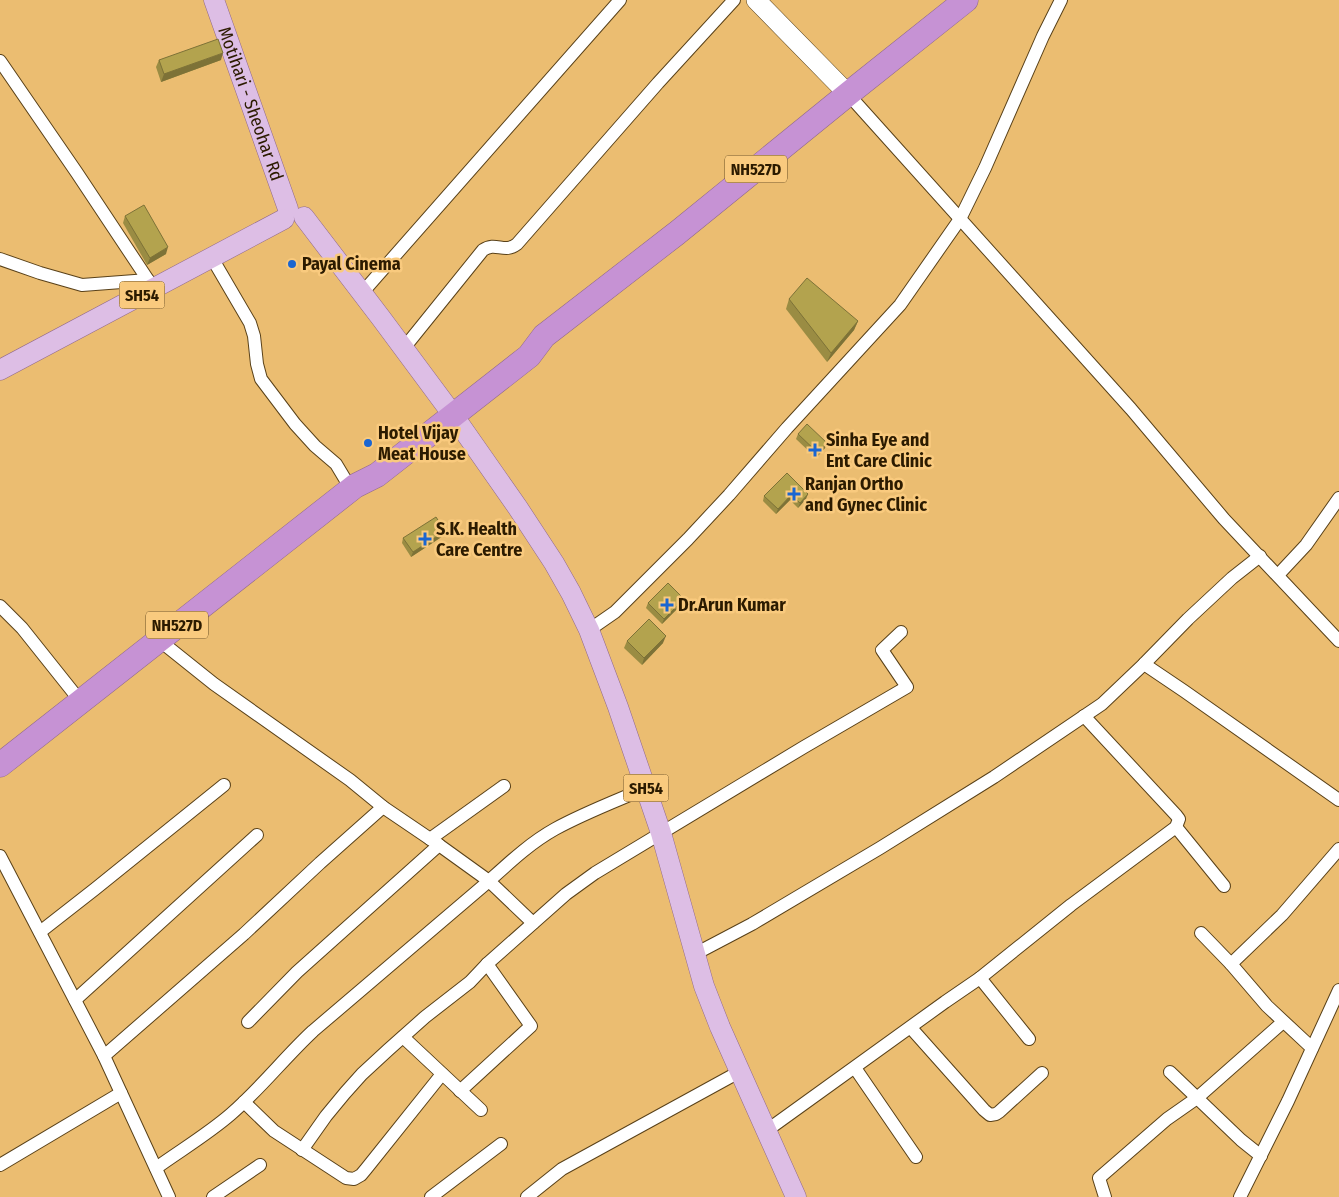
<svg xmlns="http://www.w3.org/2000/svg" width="1339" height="1197" viewBox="0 0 1339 1197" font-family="'Fira Sans Condensed',sans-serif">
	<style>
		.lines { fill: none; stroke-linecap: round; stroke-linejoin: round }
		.street-casing { stroke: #594119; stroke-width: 14 }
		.secondary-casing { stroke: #594119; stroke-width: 20 }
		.primary-casing { stroke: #90688a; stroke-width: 21 }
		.highway-casing { stroke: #90688a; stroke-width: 25 }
		.street { stroke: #fff; stroke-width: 12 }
		.secondary { stroke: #fff; stroke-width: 19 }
		.primary { stroke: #ddbee5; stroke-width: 20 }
		.highway { stroke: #c692d4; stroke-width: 24 }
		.wall { fill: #9a8c43 }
		.shaded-wall { fill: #7d7237 }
		.building { fill: #b3a34e; stroke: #7d7237 }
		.poi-dot { fill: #1b66d1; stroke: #f9ca7e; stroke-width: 2 }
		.labels { text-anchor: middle; stroke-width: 5; stroke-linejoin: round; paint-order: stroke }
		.shield { fill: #f9ca7e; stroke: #6a5026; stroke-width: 1 }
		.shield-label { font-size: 16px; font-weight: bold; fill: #2c1b00 }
		.street-label { font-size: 18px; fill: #2c1b00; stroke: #f9ca7e }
		.poi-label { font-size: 18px; font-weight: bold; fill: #2c1b00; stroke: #f9ca7e; text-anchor: start }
	</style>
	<rect width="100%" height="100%" fill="#ebbd71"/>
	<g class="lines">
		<g class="street-casing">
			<g id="street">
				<path d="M0 61 77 173 154 289"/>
				<path d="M848 94 1131 409 1224 519 1339 641"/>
				<path d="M212 258 250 323 254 336 257 364 261 379 295 424 315 446 336 464 351 489"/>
				<path d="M0 259 40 273 82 285 148 280"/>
				<path d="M362 293 620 0"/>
				<path d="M404 348 483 250C496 241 504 254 517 244L658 83 734 0"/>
				<path d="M1278 575 1306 545 1339 498"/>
				<path d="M0 606 22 628 81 702"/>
				<path d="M589 630 615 612 688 539 729 495 787 428 900 305 960 219 985 168 1043 36 1061 0"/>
				<path d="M159 640 214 684 350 780 383 807 439 845 489 881 533 923"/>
				<path d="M1144 664 1184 691 1339 800"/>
				<path d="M1176 827 1224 886"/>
				<path d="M430 839 504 786"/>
				<path d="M0 856 104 1056 169 1197"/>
				<path d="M40 932 95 889 224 785"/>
				<path d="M1201 933 1231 964 1267 1006 1312 1048"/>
				<path d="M695 954 752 924 880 848 994 777 1102 704 1144 664 1188 619 1232 578 1260 556"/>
				<path d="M1231 964 1282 915 1339 849"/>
				<path d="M980 978 1029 1039"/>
				<path d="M75 1000 257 835"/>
				<path d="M248 1022 297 972 439 845"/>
				<path d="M911 1028 984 1110 990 1115 996 1114 999 1112 1042 1073"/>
				<path d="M403 1037 481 1110"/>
				<path d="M104 1056 244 934 320 863 383 807"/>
				<path d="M855 1068 916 1157"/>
				<path d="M1170 1072 1241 1140 1261 1156"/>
				<path d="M460 1091 531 1026 487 964"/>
				<path d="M244 1102 274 1131 346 1178 354 1179 361 1175 366 1169 442 1074"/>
				<path d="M766 1131 945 1002 980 978 1071 905 1176 827 1179 819 1176 815 1084 716"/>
				<path d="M302 1150 326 1116 345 1093 362 1074 388 1050 425 1017 470 982 487 964 566 894 595 873 804 747 907 687 882 650 901 632"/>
				<path d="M0 1165 121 1093"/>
				<path d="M156 1168C181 1150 208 1134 231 1114 261 1088 285 1057 313 1031L489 881C510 862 530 843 555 829 584 813 616 801 646 788"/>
				<path d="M213 1197 260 1165"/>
				<path d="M431 1197 501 1144"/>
				<path d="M527 1197 562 1169 739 1072"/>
				<path d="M1105 1197 1099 1178 1167 1119 1197 1098 1283 1022"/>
				<path d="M1240 1197 1288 1101 1339 990"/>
			</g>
		</g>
		<g class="secondary-casing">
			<path id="secondary" d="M756 0 848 94"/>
		</g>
		<g class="primary-casing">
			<g id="primary">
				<path id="s1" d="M214 0 288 209"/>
				<path d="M304 217 381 318 453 415 518 508 554 563 571 593 589 630 618 707 661 833 704 986 720 1027 796 1197"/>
				<path d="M0 370 284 219"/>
			</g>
		</g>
		<g class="highway-casing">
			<path id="highway" d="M0 765 355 486 377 475 529 356 544 336 677 233 848 94 966 0"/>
		</g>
		<use href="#street" class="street"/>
		<use href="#secondary" class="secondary"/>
		<use href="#primary" class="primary"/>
		<use href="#highway" class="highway"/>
	</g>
	<g class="wall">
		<path d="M159 60H221L161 82 156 67Z"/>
		<path d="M125 216 166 254 147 265 123 223Z"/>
		<path d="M789 299 858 321 854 330 827 362 786 309Z"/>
		<path d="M798 434 825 448 816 458 796 439Z"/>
		<path d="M787 473 806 499 798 508 790 500 776 514 763 501 764 496Z"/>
		<path d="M443 536 411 557 402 543 403 538Z"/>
		<path d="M648 603 682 604 662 624 646 608Z"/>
		<path d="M627 641 663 643 642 665 624 648Z"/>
	</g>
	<g class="shaded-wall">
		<path d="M223 53 221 60 161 82 164 74Z"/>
		<path d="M168 247 166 254 147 265 150 258Z"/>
		<path d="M858 321 854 330 827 362 831 353Z"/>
		<path d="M827 443 825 448 816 458 818 453Z"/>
		<path d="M808 494 806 499 798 508 800 503Z"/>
		<path d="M791 495 790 500 776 514 778 509Z"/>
		<path d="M445 531 443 536 411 557 413 552Z"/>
		<path d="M684 599 682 604 662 624 664 619Z"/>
		<path d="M666 636 663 643 642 665 644 658Z"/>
	</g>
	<g class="building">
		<path d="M218 39 223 53 164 74 159 60Z"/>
		<path d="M144 205 168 247 150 258 125 216Z"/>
		<path d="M807 278 858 321 831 353 789 299Z"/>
		<path d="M807 424 827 443 818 453 798 434Z"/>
		<path d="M787 473 808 494 800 503 791 495 778 509 764 496Z"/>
		<path d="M436 517 445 531 413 552 403 538Z"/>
		<path d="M668 583 684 599 664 619 648 603Z"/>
		<path d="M649 619 666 636 644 658 627 641Z"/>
	</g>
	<g class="poi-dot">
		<circle cx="292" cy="264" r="5"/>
		<circle cx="368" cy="443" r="5"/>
		<path d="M812.5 442.5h5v5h5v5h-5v5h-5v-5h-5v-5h5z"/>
		<path d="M791.5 486.5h5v5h5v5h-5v5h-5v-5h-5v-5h5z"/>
		<path d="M422.5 531.5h5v5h5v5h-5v5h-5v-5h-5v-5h5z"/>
		<path d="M664.5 597.5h5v5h5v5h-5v5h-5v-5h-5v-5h5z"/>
	</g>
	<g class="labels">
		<g class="shield">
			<rect x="725" y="155.5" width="62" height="27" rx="4"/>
			<rect x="119.5" y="281.5" width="45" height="27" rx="4"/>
			<rect x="146" y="611.5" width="62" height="27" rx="4"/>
			<rect x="623.5" y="774.5" width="45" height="27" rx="4"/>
		</g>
		<g class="shield-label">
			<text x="756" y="175">NH527D</text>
			<text x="142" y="301">SH54</text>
			<text x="177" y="631">NH527D</text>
			<text x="646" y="794">SH54</text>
		</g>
		<g class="street-label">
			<text dy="6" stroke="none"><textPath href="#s1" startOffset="110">Motihari - Sheohar Rd</textPath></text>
		</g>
		<g class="poi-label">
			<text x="302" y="270">Payal Cinema</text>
			<text x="378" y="439">Hotel Vijay<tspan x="378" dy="21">Meat House</tspan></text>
			<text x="826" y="446">Sinha Eye and<tspan x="826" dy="21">Ent Care Clinic</tspan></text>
			<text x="805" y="490">Ranjan Ortho<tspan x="805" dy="21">and Gynec Clinic</tspan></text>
			<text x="436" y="535">S.K. Health<tspan x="436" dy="21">Care Centre</tspan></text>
			<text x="678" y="611">Dr.Arun Kumar</text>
		</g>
	</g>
</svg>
